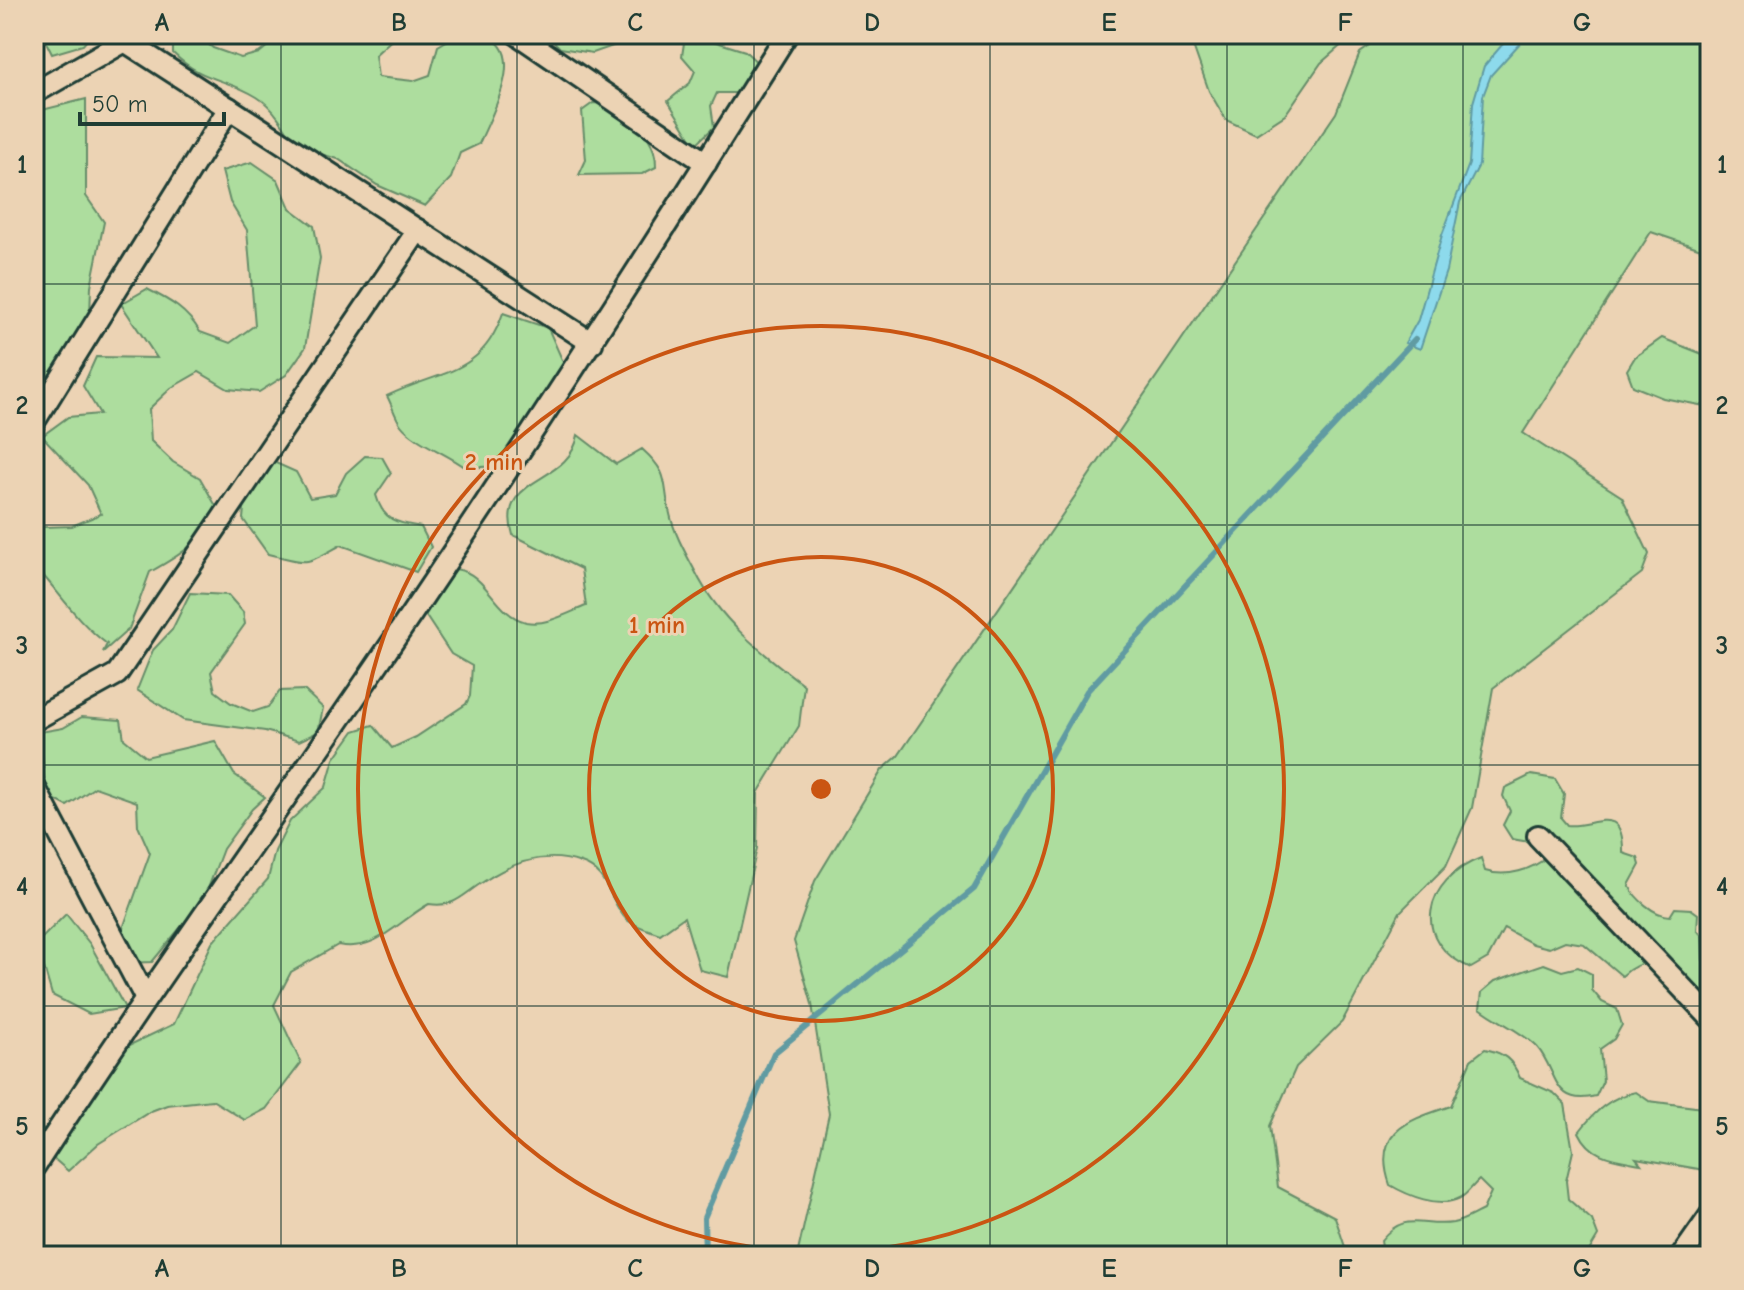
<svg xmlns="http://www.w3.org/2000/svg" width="1744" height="1290" viewBox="0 0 1744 1290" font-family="'Comic Neue',sans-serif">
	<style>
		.green { fill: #addd9e; stroke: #668d69; stroke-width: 2 }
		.water { fill: #8ddaec; stroke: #619ba2; stroke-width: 2 }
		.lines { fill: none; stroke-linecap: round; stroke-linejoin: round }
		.stream { stroke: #619ba2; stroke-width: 6 }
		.minor-casing { stroke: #1f3d34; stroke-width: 26 }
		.minor { stroke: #ecd3b4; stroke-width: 20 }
		.grid { fill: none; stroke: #1f3d34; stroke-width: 2; stroke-opacity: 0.55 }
		.ring { fill: none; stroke: #ca5512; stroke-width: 4 }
		.centre { fill: #ca5512; stroke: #ecd3b4; stroke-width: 4 }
		.ring-label { font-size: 24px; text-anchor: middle; font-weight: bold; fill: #ca5512; stroke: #ecd3b4; stroke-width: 6; stroke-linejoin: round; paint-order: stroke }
		.neatline { fill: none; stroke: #1f3d34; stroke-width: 3 }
		.grid-label { font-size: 26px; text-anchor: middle; font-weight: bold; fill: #1f3d34 }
	</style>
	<rect width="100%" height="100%" fill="#ecd3b4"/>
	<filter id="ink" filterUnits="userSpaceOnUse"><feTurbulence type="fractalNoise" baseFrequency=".0125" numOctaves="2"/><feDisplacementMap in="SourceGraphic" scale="16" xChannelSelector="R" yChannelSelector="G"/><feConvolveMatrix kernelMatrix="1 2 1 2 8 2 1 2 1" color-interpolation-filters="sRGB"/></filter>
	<g filter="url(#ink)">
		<g class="green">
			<path d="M42 34H92L83 45 52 54Z"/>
			<path d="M173 34H196L213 48 241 58 259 53 283 34H398L375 55 378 77 413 81 430 75 438 46C454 36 465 31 484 36 531 48 490 117 479 144L460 153 451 178 425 206 377 185 338 159 296 147C286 129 275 108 257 97 227 78 202 82 173 53Z"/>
			<path d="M547 34H647L593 53 560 48Z"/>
			<path d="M1189 34H1354L1321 63 1285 115 1256 134 1226 120 1209 91Z"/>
			<path d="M1387 34H1710V252L1651 232 1523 433 1622 497 1649 554 1642 573 1493 688 1472 808 1446 866 1400 912 1342 1022 1296 1067 1270 1126 1278 1187 1335 1217 1348 1256H797L829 1114 812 1004 794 941 815 881 882 770 898 756 1336 113 1360 53Z"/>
			<path d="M713 41 745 51 762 67 742 93H717L711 106 714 127 695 145 668 101 690 83 695 71 682 56 684 43Z"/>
			<path d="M86 99V196L104 222 91 286 90 318 76 345 54 370 42 399 34 442V112Z"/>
			<path d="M593 103C600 104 613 103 619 107 639 118 657 145 656 167L642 174 579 175 586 160 582 111Z"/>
			<path d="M252 162 278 180 290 208 314 226 320 258 305 348 286 375 259 392 228 389 199 372 171 388 149 409 151 441 173 462 200 478 216 506C199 544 186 552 150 572L129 629 103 652 107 644C77 622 59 592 34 565V536L42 527 72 526 101 514 88 485 42 436 68 417 100 414 83 386 96 357 157 358 121 304 147 289C171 301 187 310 200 332L230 343 255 325 247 230 230 202 222 171Z"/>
			<path d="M503 313 548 328 564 364 551 408 497 466 466 468C448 454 414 442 401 425 395 417 392 405 387 396 439 370 481 377 503 313Z"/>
			<path d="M1662 338 1710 357V407L1663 398 1633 386 1627 370 1635 357Z"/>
			<path d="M578 435 616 464 642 449C671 475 662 482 670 514 674 533 686 554 695 571 719 620 762 653 804 685L799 726 758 793 757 848 728 977 700 970 684 917 660 934C650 930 633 926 626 919 609 901 608 871 581 863 546 851 514 861 483 882 462 895 455 908 429 904 398 921 376 953 338 945L291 972 274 1005 301 1063 266 1109 245 1120 212 1100 167 1105 151 1111 98 1144 68 1171 45 1151 115 1052 174 1024 212 943 268 879 275 851 290 821 326 787 334 759 354 731 373 725 392 748 416 737 466 704 470 696 472 666 451 654 414 598C419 581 423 574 441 570 487 561 489 613 526 622 546 626 568 613 586 606L581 569 513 535C495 475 569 486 578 435Z"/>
			<path d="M365 456 382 457 391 473 376 495C383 521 397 523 421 527L431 547 416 572 341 545C303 566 312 564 268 554L243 519 247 479 269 460 296 472 310 498 335 494 346 473Z"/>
			<path d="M190 593 228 595 243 612 245 624 211 672 215 691 231 703 253 712 268 707 280 691 304 690 323 708 318 732 299 741 265 731 183 720 137 690 153 650 172 630Z"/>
			<path d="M82 717 121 720 124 739 146 757 215 741 234 774 265 797 252 809 223 849 204 899 152 962 127 963 122 931 150 853 138 826 137 802 95 787 67 806 46 795 40 732 63 728Z"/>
			<path d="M1531 775 1555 779 1564 794 1561 818 1567 825C1591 829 1624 800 1623 853L1638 858 1640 865 1629 885C1634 898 1655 916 1670 916L1675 908 1691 909 1698 914 1697 930 1702 936 1703 960 1710 966V997C1682 975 1654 945 1622 976L1584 944 1565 941 1549 948 1533 944 1504 928 1488 958 1471 968C1409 942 1424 879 1481 858L1485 871C1507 878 1532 870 1550 855L1529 842 1512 839 1503 825 1510 811 1503 796 1505 788Z"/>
			<path d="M66 914 90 944 125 1008 89 1014 52 995 37 943Z"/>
			<path d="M1544 964 1562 971 1578 967 1592 974V990L1602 1002 1617 1009 1622 1025 1614 1039 1600 1049 1603 1081 1596 1096C1552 1107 1558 1071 1537 1047 1522 1031 1498 1022 1480 1008L1482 992 1495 981Z"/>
			<path d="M1485 1049C1504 1053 1512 1059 1520 1078L1554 1093 1565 1104 1573 1151 1566 1181 1568 1199 1592 1220 1598 1236 1586 1256H1383L1381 1240C1405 1210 1422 1228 1453 1223 1463 1221 1474 1214 1483 1210L1491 1192 1479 1180C1473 1185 1467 1195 1460 1198 1439 1209 1407 1195 1390 1185 1371 1130 1410 1120 1451 1106L1471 1060Z"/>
			<path d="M1636 1092 1649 1101 1710 1109V1171L1636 1158 1641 1164C1614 1159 1591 1158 1579 1132 1594 1112 1611 1096 1636 1092Z"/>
		</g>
		<path class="water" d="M1522 34H1587L1564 38 1538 37 1521 42 1491 75 1483 96 1479 165 1460 202 1446 271 1420 349 1405 343 1418 320 1442 235 1469 164 1473 103 1484 66 1507 39Z"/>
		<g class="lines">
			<path class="stream" d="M705 1256 704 1218 774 1053 974 889 1087 691 1415 339"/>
			<g class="minor-casing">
				<g id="minor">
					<path d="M517 34 706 163"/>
					<path d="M125 41 592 343"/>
					<path d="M34 93 125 41 130 34"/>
					<path d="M34 422 229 108"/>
					<path d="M34 720 117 674 418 230"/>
					<path d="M34 786 145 997"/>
					<path d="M1538 836 1710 1017"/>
					<path d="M34 1167C141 1002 255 843 366 681 511 469 650 252 787 34"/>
					<path d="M1682 1256 1710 1216"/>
				</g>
			</g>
			<use href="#minor" class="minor"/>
		</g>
	</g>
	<path class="grid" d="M281 34V1256M517 34V1256M754 34V1256M990 34V1256M1227 34V1256M1463 34V1256M34 284H1710M34 525H1710M34 765H1710M34 1006H1710"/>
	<g class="ring">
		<circle cx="821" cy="789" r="232"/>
		<circle cx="821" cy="789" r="463"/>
	</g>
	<circle cx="821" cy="789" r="12" class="centre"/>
	<g class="ring-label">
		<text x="494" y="470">2 min</text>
		<text x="657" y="633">1 min</text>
	</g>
	<rect width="1744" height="1290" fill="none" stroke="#ecd3b4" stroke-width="88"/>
	<path d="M80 112v12h144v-12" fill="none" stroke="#1f3d34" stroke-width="4"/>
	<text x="92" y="112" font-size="24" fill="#1f3d34" stroke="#ecd3b4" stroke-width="6" paint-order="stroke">50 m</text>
	<rect x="44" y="44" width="1656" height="1202" class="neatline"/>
	<g class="grid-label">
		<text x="162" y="31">A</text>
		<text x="399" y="31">B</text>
		<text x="635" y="31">C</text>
		<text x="872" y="31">D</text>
		<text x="1109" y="31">E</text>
		<text x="1345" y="31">F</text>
		<text x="1582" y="31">G</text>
		<text x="22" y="173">1</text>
		<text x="1722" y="173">1</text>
		<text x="22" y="414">2</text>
		<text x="1722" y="414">2</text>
		<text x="22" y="654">3</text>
		<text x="1722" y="654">3</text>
		<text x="22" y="895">4</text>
		<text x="1722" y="895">4</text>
		<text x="22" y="1135">5</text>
		<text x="1722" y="1135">5</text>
		<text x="162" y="1277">A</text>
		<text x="399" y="1277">B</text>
		<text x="635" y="1277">C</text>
		<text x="872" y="1277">D</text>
		<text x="1109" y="1277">E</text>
		<text x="1345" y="1277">F</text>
		<text x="1582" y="1277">G</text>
	</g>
</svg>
